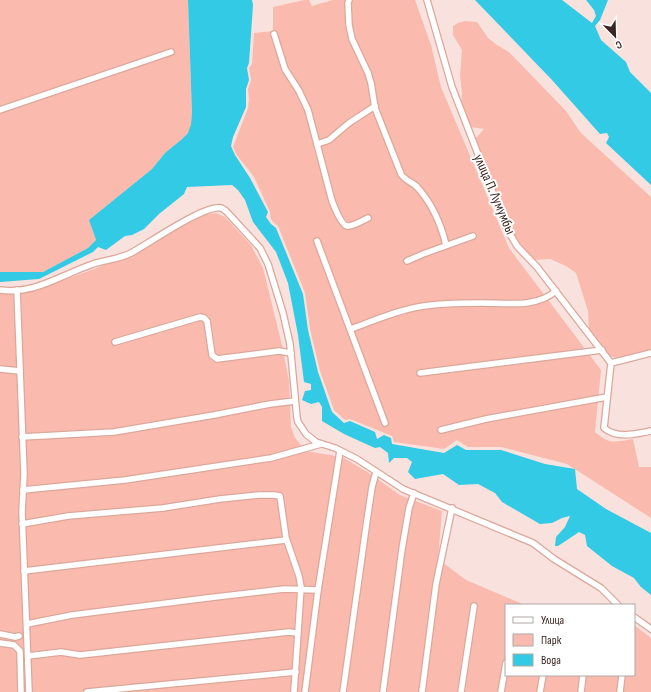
<svg xmlns="http://www.w3.org/2000/svg" width="651" height="692" viewBox="0 0 651 692" font-family="'Sofia Sans Condensed',sans-serif">
	<style>
		.green { fill: #fabbae }
		.water { fill: #32cae4 }
		.lines { fill: none; stroke-linecap: round; stroke-linejoin: round }
		.minor-casing { stroke: #dca79b; stroke-width: 8 }
		.minor { stroke: #fff; stroke-width: 5.5 }
		.labels { text-anchor: middle; stroke-width: 4; stroke-linejoin: round; paint-order: stroke }
		.street-label { font-size: 14px; fill: #3b2622; stroke: #fff }
	</style>
	<rect width="100%" height="100%" fill="#f9e2dd"/>
	<g class="green">
		<path d="M0 0H188L192 113 191 124 188 133 182 139 165 153 152 169 89 220 96 240 88 248 43 272H0Z"/>
		<path d="M304 0H309L312 6 333 0H415L431 45 441 87 509 248 601 370 595 432C610 445 614 442 633 439L639 467H651V518L567 464 501 447H468L457 440 444 449 394 442 392 436 350 419 345 420 334 410 320 371 310 329 305 293 278 226C272 222 270 219 270 212L254 177 236 154 233 147 248 108 249 99 248 89 251 80 249 68 252 64 254 33 273 31V7Z"/>
		<path d="M465 21 477 22 488 38 497 45 509 52 566 111 581 133 651 197V350L617 358 608 356 589 331 588 311 576 273 566 266 550 259 534 260 519 245 509 228 475 139 484 129 470 127 461 104 462 94 460 75 462 50 453 35V26L458 23Z"/>
		<path d="M216 213 225 217 251 245 263 268 282 345 289 381 291 427 295 438 306 451 342 457 369 473 400 495 442 511 438 559 466 580 525 605H506V675H634V625L651 638V692H0V294L45 287 118 260 198 216Z"/>
	</g>
	<g class="water">
		<path d="M188 0H252L253 5 249 63 247 68 249 80 246 89V107L233 137 231 146 235 155 250 178 268 212 266 217 271 224 276 228 303 294 308 330 318 372 332 412 344 423 350 421 375 432 377 439 384 435 391 438 392 444 444 453 457 445 466 450H501L545 464 575 469 577 489 606 509 651 533V595L641 587 634 578 612 566 587 546 585 535 579 532 558 546H555L556 537 565 527 570 516 562 518 552 523 540 524 502 502 495 493 478 484 459 485 443 474 415 479 408 472 412 462 407 458H394L389 463 388 453 380 447 375 448 344 434 322 421V407L319 402 311 404 302 400 305 391 311 390V384L304 382 298 335 288 283 276 252 253 222 245 200 238 190 232 185 187 187 184 194 159 214 144 229 132 235 125 236 106 250 98 247 93 252 39 279 0 282V272H43L88 248 96 240 89 220 152 169 165 153 182 139 188 133 191 124 192 113Z"/>
		<path d="M475 0H562L592 23 596 16 594 10 586 0H608L600 20 595 26 601 40 626 62 630 72 651 93V185L606 143 609 137 607 133 600 134 552 80Z"/>
	</g>
	<g class="lines">
		<g class="minor-casing">
			<g id="minor">
				<path d="M349 0 348 3 349 25 352 39 368 73 371 83 375 108 401 174C405 181 413 182 418 188 432 204 441 224 446 245"/>
				<path d="M427 0 452 87 507 229 517 246 537 267 611 363 651 353"/>
				<path d="M274 34 285 69 299 91 308 110 332 201C334 206 341 225 347 226 353 227 363 220 368 218"/>
				<path d="M0 110 171 52"/>
				<path d="M317 144 329 140 349 123 375 106"/>
				<path d="M317 241 385 423"/>
				<path d="M407 261 423 254 473 236"/>
				<path d="M0 290C34 295 63 274 93 264 106 260 119 259 131 253 148 244 205 204 221 208 222 208 226 211 226 211L260 248 268 264 283 313 290 344 297 418 298 422 306 434 316 442 335 448 357 459 403 489 533 543 554 559 601 588 618 605"/>
				<path d="M17 290 24 474 22 512 29 692"/>
				<path d="M351 329C373 321 395 311 418 307 439 303 461 303 482 303 507 303 536 308 556 291"/>
				<path d="M115 342 200 317 204 318 207 321 212 355 217 359 279 351 291 353"/>
				<path d="M611 363 604 428C617 439 636 434 651 431"/>
				<path d="M0 369 20 371"/>
				<path d="M420 373 602 350"/>
				<path d="M441 430 486 419 607 397"/>
				<path d="M22 437 114 432 214 415 270 404 295 401"/>
				<path d="M23 490 125 480 271 458 321 444"/>
				<path d="M22 524 68 516 163 508 220 499 259 495H274L280 496 286 538 299 576 301 587 294 692"/>
				<path d="M24 571 286 540"/>
				<path d="M634 617 651 629"/>
				<path d="M27 624 72 615 207 598 284 589 318 590"/>
				<path d="M0 634 15 637 19 636"/>
				<path d="M0 643 14 645 20 651 21 692"/>
				<path d="M28 656 61 652 80 655 289 632 297 633"/>
				<path d="M87 692 296 672"/>
				<path d="M305 692 318 590 340 451"/>
				<path d="M343 692 367 520 372 487 376 472"/>
				<path d="M383 692 402 549 409 508 414 493"/>
				<path d="M422 692 436 584 452 508"/>
				<path d="M461 692 474 606"/>
				<path d="M501 692 506 663"/>
				<path d="M540 692 543 675"/>
				<path d="M581 692 583 675"/>
				<path d="M620 692 622 675"/>
			</g>
		</g>
		<use href="#minor" class="minor"/>
	</g>
	<g class="labels">
		<g class="street-label">
			<text transform="translate(495 194) rotate(67)" y="5">улица П. Лумумбы</text>
		</g>
	</g>
	<rect x="505" y="604" width="130" height="72" fill="#ffffff" stroke="#b1a8a7"/>
	<rect x="513" y="617" width="20" height="6" fill="#ffffff" stroke="#b1a8a7"/>
	<text x="541" y="624" font-size="12" fill="#3b2622">Улица</text>
	<rect x="513" y="634" width="20" height="12" fill="#fabbae" stroke="#b1a8a7"/>
	<text x="541" y="644" font-size="12" fill="#3b2622">Парк</text>
	<rect x="513" y="654" width="20" height="12" fill="#32cae4" stroke="#b1a8a7"/>
	<text x="541" y="664" font-size="12" fill="#3b2622">Вода</text>
	<g transform="translate(615 36) rotate(157)" stroke="#ffffff" stroke-width="3" paint-order="stroke">
	<path d="M0-3L7 15L0 10L-7 15Z" fill="#3b2622"/>
	<text y="-6" font-size="11" font-weight="bold" text-anchor="middle" fill="#3b2622">С</text>
	</g>
</svg>
